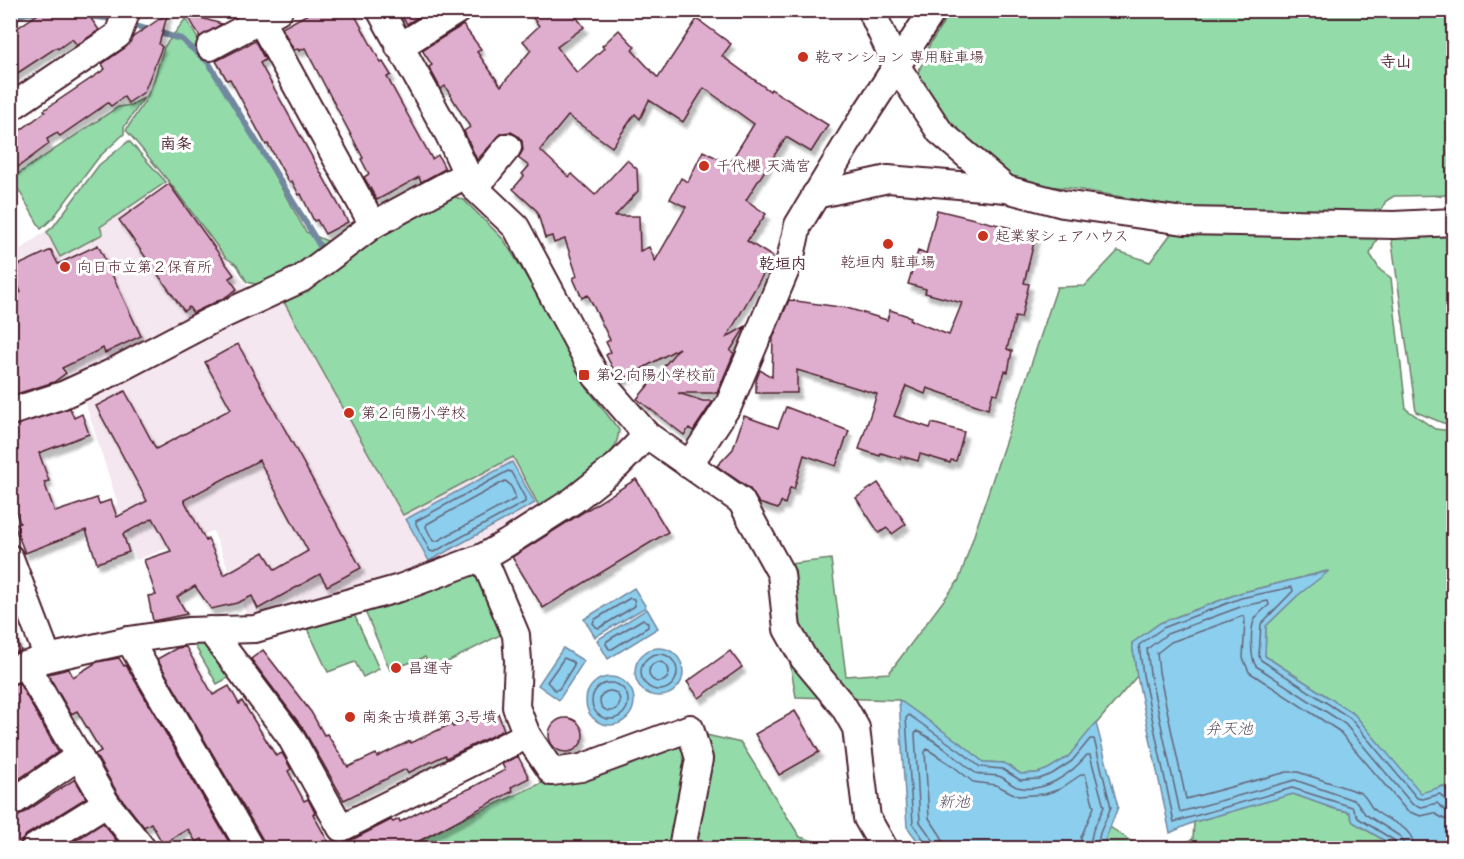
<svg xmlns="http://www.w3.org/2000/svg" width="1464" height="859" viewBox="0 0 1464 859" font-family="Mali,'Klee One',sans-serif">
	<style>
		.built { fill: #f5e7f0 }
		.green { fill: #94dbaa; stroke: #6f7d6a; stroke-width: 1.5 }
		.water { fill: #8cceed; stroke: #72889f; stroke-width: 1.5 }
		.lines { fill: none; stroke-linecap: round; stroke-linejoin: round }
		.shore { stroke: #646579; stroke-width: 1.5 }
		.stream { stroke: #72889f; stroke-width: 6 }
		.building { fill: #dfaece; stroke: #4a1f2b; stroke-width: 1.5; fill-rule: evenodd; filter: url(#shadow) }
		.minor-casing { stroke: #4a1f2b; stroke-width: 30 }
		.minor { stroke: #fff; stroke-width: 26 }
		.poi-dot { fill: #c8321e; stroke: #fff; stroke-width: 2 }
		.labels { text-anchor: middle; stroke-width: 6; stroke-linejoin: round; paint-order: stroke }
		.poi-label { font-size: 15px; fill: #4a1f2b; stroke: #fff; text-anchor: start }
		.neighbourhood-label { font-size: 16px; font-weight: bold; fill: #4a1f2b; stroke: #fff }
		.water-label { font-size: 16px; font-style: italic; fill: #5e5465; stroke: #fff }
	</style>
	<defs>
		<filter id="shadow"><feDropShadow dx="3.5" dy="6" stdDeviation="1.5" flood-color="#0004"/></filter>
	</defs>
	<rect width="100%" height="100%" fill="#fff"/>
	<filter id="ink" filterUnits="userSpaceOnUse"><feTurbulence type="fractalNoise" baseFrequency=".0167" numOctaves="2"/><feDisplacementMap in="SourceGraphic" scale="12" xChannelSelector="R" yChannelSelector="G"/><feConvolveMatrix kernelMatrix="1 2 1 2 8 2 1 2 1" color-interpolation-filters="sRGB"/></filter>
	<g filter="url(#ink)">
		<g class="built">
			<path d="M128 139 168 182 119 216 169 183 251 291 156 339 148 324 155 339 72 380 51 335 42 339 11 275 10 258 52 226 99 165Z"/>
			<path d="M454 193 465 195 508 238 588 387 621 430 620 446 614 460 464 557 249 621 213 531 136 560 83 396Z"/>
		</g>
		<g class="green">
			<path d="M951 11H1453V195L1394 196 1386 201 1378 215 1377 239 1370 254 1380 270 1391 278 1406 409 1435 429 1453 431V801L1443 786 1421 794 1354 714 1265 656 1266 626 1297 596 1327 571 1240 593 1160 623 1132 643 1137 676 1068 757 1049 769 1038 773 1021 774 1004 763 983 762 967 748 899 700 796 697 773 566 831 559 846 676 889 673 959 580 1057 287 1085 286 1118 251 1150 262 1173 231 1169 205 1069 188 1014 183 1003 171 947 120 918 73 930 44Z"/>
			<path d="M186 18 306 232 334 244 271 288 247 282 237 265 225 257 170 183 126 130 145 101 153 83 164 47Z"/>
			<path d="M144 98 124 127V134L99 157 53 218 41 229 12 178 118 107 131 105Z"/>
			<path d="M129 141 166 182 100 227 103 234 60 257 47 232 53 227 99 165Z"/>
			<path d="M455 197 464 200 504 240 534 289 587 388 619 430C615 470 571 491 540 508L513 457 403 515 284 302 307 291 392 226Z"/>
			<path d="M1453 234V424L1443 423 1416 412 1391 236H1438Z"/>
			<path d="M475 573 482 577 504 633 432 670 425 657 390 670 364 609Z"/>
			<path d="M353 612 379 669 363 677 355 662 328 672 305 624Z"/>
			<path d="M192 641 212 644 235 674 217 684Z"/>
			<path d="M667 726 741 743 800 837 838 848H853H407L456 822Z"/>
			<path d="M1293 794 1335 809 1349 812 1353 822 1397 848H1174L1193 839 1194 822Z"/>
			<path d="M1110 827 1141 848H1102Z"/>
		</g>
		<g class="water">
			<path d="M512 462 535 503 429 561 406 519Z"/>
			<path d="M1329 571 1297 596 1266 626 1265 656 1354 714 1421 793 1444 786 1453 801V848H1397L1353 822 1349 812 1335 809 1293 794 1194 822 1170 833 1137 676 1132 643 1160 623 1240 593Z"/>
			<path d="M634 588 646 607 595 637 584 619Z"/>
			<path d="M647 609 658 628 608 659 597 640Z"/>
			<path d="M563 648 584 661 559 700 538 685Z"/>
			<circle cx="659" cy="672" r="24"/>
			<circle cx="610" cy="701" r="24"/>
			<path d="M899 700 967 748 983 762 1004 763 1021 774 1038 773 1048 769 1068 757 1096 723 1118 807 1102 848H923L907 827Z"/>
		</g>
		<g class="lines">
			<g class="shore">
				<path d="M508 471 511 472 525 498V502L434 552 430 551 416 524V521Z"/>
				<path d="M505 481C510 483 516 494 515 499L437 541H433L426 527 427 524Z"/>
				<path d="M630 598 634 599 635 606 599 628 596 627 593 623 594 620Z"/>
				<path d="M643 619 648 623V627L612 649H609L606 644 607 641Z"/>
				<circle cx="659" cy="672" r="18"/>
				<path d="M564 658 573 662 574 665 559 689 555 690 547 682Z"/>
				<circle cx="659" cy="672" r="10"/>
				<circle cx="610" cy="701" r="18"/>
				<circle cx="610" cy="701" r="10"/>
				<path d="M927 848 926 843 913 824 906 718 909 715 963 753 980 767 1002 769 1020 780 1039 779 1052 774 1072 761 1090 739H1094L1111 807 1100 833 1097 848"/>
				<path d="M935 848 933 840 920 822 915 734 917 731C938 741 956 758 974 772 983 778 993 773 1001 777 1007 780 1011 785 1017 787 1044 794 1071 774 1087 755H1090L1104 807 1093 830 1089 848"/>
				<path d="M944 848 941 836 929 818 925 752 927 749 953 766 973 782 996 785 1018 796 1045 794 1060 789 1082 774H1085L1094 807 1081 837 1080 848"/>
				<path d="M1398 848 1395 841 1358 818 1352 807 1292 788 1174 822 1143 675 1139 645 1163 628 1241 598 1292 587 1293 591 1261 624 1259 656 1261 660 1350 718 1417 798 1423 799 1440 794 1447 802 1454 804"/>
				<path d="M1405 848 1401 837 1365 814 1356 801 1295 780 1180 812 1150 674 1147 649 1167 634 1243 606 1268 601 1269 605C1264 609 1258 614 1255 619 1250 627 1250 658 1256 666L1345 724 1412 804 1422 807 1437 803 1445 810 1454 811"/>
				<path d="M1414 848C1413 824 1388 823 1373 809 1369 804 1367 798 1361 793L1298 772H1287L1186 799 1159 672 1157 653 1171 642 1243 616 1245 619 1243 658 1249 672 1339 731 1407 811 1421 816 1434 813 1444 819 1454 820"/>
			</g>
			<g class="stream">
				<path d="M84 16 106 18 118 21"/>
				<path d="M10 18 27 13 47 14"/>
				<path d="M128 24 181 39 208 62 320 246"/>
			</g>
		</g>
		<g class="building">
			<path d="M44 10H85L99 30 77 45 72 39 58 49 57 47 10 78V33Z"/>
			<path d="M315 10H352L381 63 383 62 391 75 387 77 432 159 438 155 445 169 421 182 419 177 377 200 364 177 369 174 361 159 363 158 305 48 299 51 298 49 294 50 282 28Z"/>
			<path d="M397 10H429L407 24Z"/>
			<path d="M527 10H571L584 27 557 47 577 73 604 48 602 46 619 30 635 47 632 50 658 78 697 19 731 44 722 56 770 91 771 89 828 125 811 152 786 137 746 200 766 214 747 241 773 257 727 337 746 326 730 351 734 353 717 393H678L703 401H713L693 431 689 428 684 435 637 399 679 348 620 381 619 380 606 355 611 352 606 342 610 340 588 295 582 298 573 278 577 276 565 239 554 243 552 236 545 238 537 211 513 189 524 176 522 174 529 166 518 158 523 150 522 141 518 136 511 132 502 133 477 160 464 131 470 127 445 86 441 89 429 67 432 65 422 50 463 25 481 49 477 52 501 86 531 50 523 41 539 26ZM704 88 754 124 729 164 703 151 688 182 681 178 670 199 686 207 655 261 649 247 640 251 639 216H615L638 191 637 169 627 160 595 195 572 174 569 177 540 150 568 116 612 147 635 114 640 119 649 100 683 122Z"/>
			<path d="M168 13 159 44 162 47 144 92 128 103 124 97 111 106 108 103 60 136 57 133 47 139 49 144 10 173V138L45 112 44 110 105 69 102 64 126 47 133 37Z"/>
			<path d="M187 14 222 24 200 37Z"/>
			<path d="M255 41 265 60 260 63 348 222 325 234 317 220 314 221 301 194 299 195 292 181 289 182 268 144 266 145 230 79 227 80 216 61Z"/>
			<path d="M169 184 234 275 229 278 237 289 224 298 193 313 189 307 184 311 119 220Z"/>
			<path d="M937 210 1036 234 1024 283 1029 284 1021 318 1015 317 1007 349 1012 351 1008 372 1005 371 998 394 993 393 988 409 927 388 925 394 906 386 894 416 930 428 932 423 964 432 956 461 951 460 950 463 920 454 918 461 901 456 900 459 881 453 880 456 859 449 877 394 797 370V393H756V381L760 370 772 377 773 338 789 300 847 308 887 320 890 310 911 317 910 320 949 335 962 303 925 293 926 289 908 284 918 251 926 254Z"/>
			<path d="M98 245 141 336 105 353 103 348 62 368 66 373 54 382 10 396V300L21 292 10 269 51 250 58 264Z"/>
			<path d="M238 344 361 568 327 586 320 574 258 609 252 596 237 603 211 609 195 586 177 597 187 614 153 621 148 596 156 595 144 560 171 551 153 518 123 534 129 552 97 563 86 530 25 553 14 525 20 523 13 505 16 504 10 488V427L70 408 74 418 82 414 89 434 39 453 49 481 44 482 55 512 97 498 99 504 111 500 117 517 147 501 96 406 125 391 156 449 231 409 205 362ZM259 460 308 551 275 570 264 552 224 575 208 539 206 541 184 500Z"/>
			<path d="M786 407 849 431 836 466 804 455 794 489 790 488 785 504 781 502 778 509 759 503 750 489 717 466 733 449 744 416 778 428Z"/>
			<path d="M636 479 668 532 543 608 512 557Z"/>
			<path d="M878 483 906 524 892 534 887 528 879 533 856 498Z"/>
			<path d="M10 629H13L21 651 10 654Z"/>
			<path d="M186 647 213 695 229 686 239 704 242 701 276 756 282 753 291 769 288 771 304 801 308 799 315 813 313 814 332 849H265L263 840 157 659 177 648Z"/>
			<path d="M263 650 311 712 324 735 327 734 348 767 376 754 377 757 410 741 411 743 451 724 453 727 491 710 493 715 498 713 504 730 465 749 446 758 445 755 408 773 406 769 344 800 302 727 251 659Z"/>
			<path d="M730 651 742 667 699 698 687 682Z"/>
			<path d="M119 658 124 666 126 665 233 849H207L202 839 196 842 188 829 163 844 151 823 144 827 118 794 95 754 101 751 77 711 71 714 48 674 69 669 73 677 97 662Z"/>
			<path d="M19 683 58 752 10 785V685Z"/>
			<path d="M795 711 819 752 779 775 755 734Z"/>
			<circle cx="566" cy="735" r="17"/>
			<path d="M518 756 529 778 511 787 513 791 404 849H334L391 820 393 822 399 819 400 822 436 803 471 788 505 770 502 764Z"/>
			<path d="M75 779 86 798 26 835 20 845 10 849V819L19 816Z"/>
			<path d="M103 823 123 849H62Z"/>
		</g>
		<g class="lines">
			<g class="minor-casing">
				<g id="minor">
					<path d="M380 10 449 135 467 174 475 188 516 227 596 376 647 435 741 501 781 574 787 629 804 659 844 707 856 728 867 818 884 848"/>
					<path d="M871 10 897 67 940 132 1006 189 1063 204 1184 221 1394 225 1454 222"/>
					<path d="M261 21 373 225"/>
					<path d="M210 47 279 10"/>
					<path d="M399 47 458 10"/>
					<path d="M10 108 118 35 127 10"/>
					<path d="M475 188 508 147"/>
					<path d="M815 195 888 179 1006 189"/>
					<path d="M10 412 63 395 109 374 210 321 301 279 373 225 467 174"/>
					<path d="M689 465 729 404 790 260 798 225 859 124 933 10"/>
					<path d="M483 557 516 635 518 661 516 707 527 735 552 772 581 768 690 728 699 759 682 848"/>
					<path d="M10 558 48 658"/>
					<path d="M210 630 290 736 341 828 527 735"/>
					<path d="M129 640 250 848"/>
					<path d="M26 666 106 803 142 848"/>
					<path d="M10 670 48 658 129 640 188 631 255 629 400 588 483 557 507 543 574 500 618 465 647 435"/>
					<path d="M10 804 79 756"/>
					<path d="M34 848 106 803"/>
				</g>
			</g>
			<use href="#minor" class="minor"/>
		</g>
	</g>
	<g class="poi-dot">
		<circle cx="803" cy="57" r="6"/>
		<circle cx="704" cy="166" r="6"/>
		<circle cx="983" cy="236" r="6"/>
		<circle cx="888" cy="244" r="6"/>
		<circle cx="65" cy="267" r="6"/>
		<rect x="578" y="369" width="12" height="12" rx="3"/>
		<circle cx="349" cy="413" r="6"/>
		<circle cx="396" cy="668" r="6"/>
		<circle cx="350" cy="717" r="6"/>
	</g>
	<g class="labels">
		<g class="poi-label">
			<text x="815" y="62">乾マンション 専用駐車場</text>
			<text x="716" y="171">千代櫻 天満宮</text>
			<text x="995" y="241">起業家シェアハウス</text>
			<text x="888" y="267" text-anchor="middle">乾垣内 駐車場</text>
			<text x="77" y="272">向日市立第２保育所</text>
			<text x="596" y="380">第２向陽小学校前</text>
			<text x="361" y="418">第２向陽小学校</text>
			<text x="408" y="673">昌運寺</text>
			<text x="362" y="722">南条古墳群第３号墳</text>
		</g>
		<g class="neighbourhood-label">
			<text x="1396" y="67">寺山</text>
			<text x="176" y="149">南条</text>
			<text x="783" y="269">乾垣内</text>
		</g>
		<g class="water-label">
			<text x="1229" y="734">弁天池</text>
			<text x="954" y="807">新池</text>
		</g>
	</g>
	<rect width="1464" height="859" fill="none" stroke="#fff" stroke-width="36"/>
	<rect x="18" y="18" width="1428" height="823" fill="none" stroke="#4a1f2b" stroke-width="2" filter="url(#ink)"/>
</svg>
